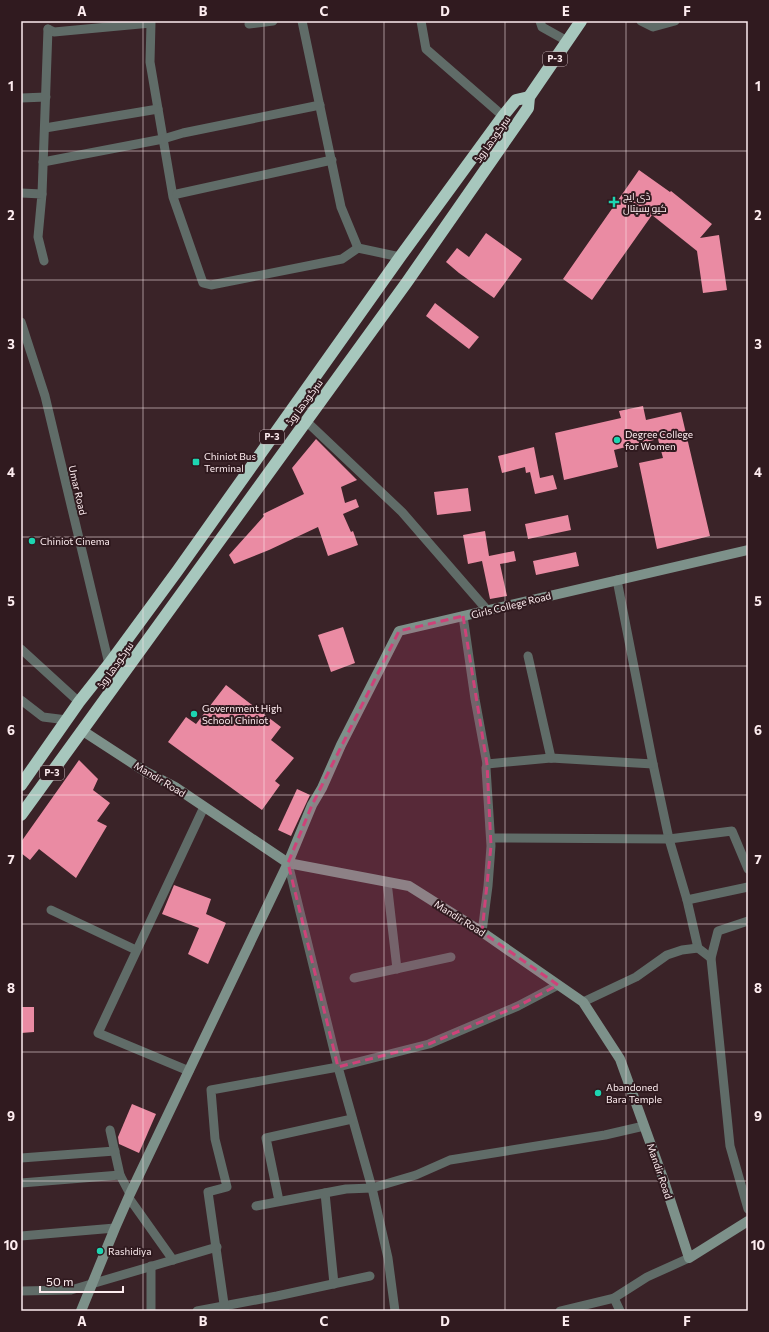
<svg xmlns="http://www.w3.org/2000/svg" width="769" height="1332" viewBox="0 0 769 1332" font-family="Commissioner,Cairo,sans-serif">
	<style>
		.building { fill: #ea8ba3 }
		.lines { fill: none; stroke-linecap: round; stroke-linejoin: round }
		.street { stroke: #606c68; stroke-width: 9 }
		.secondary { stroke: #7d918a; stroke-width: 10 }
		.highway { stroke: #a7c7bd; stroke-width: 12 }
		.marked { fill: #ce4279; fill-opacity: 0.2; stroke: #ce4279; stroke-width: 3; stroke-dasharray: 8 5; stroke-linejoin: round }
		.grid { fill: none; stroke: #fdecef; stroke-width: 1; stroke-opacity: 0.55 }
		.poi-dot { fill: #1dd5b1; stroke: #301a1f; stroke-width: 1.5 }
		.labels { text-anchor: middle; stroke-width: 4; stroke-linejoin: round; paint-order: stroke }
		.shield { fill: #301a1f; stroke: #c0adb1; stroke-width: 1 }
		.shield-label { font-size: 9px; font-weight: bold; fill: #fdecef }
		.street-label { font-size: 10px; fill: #fdecef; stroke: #301a1f }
		.poi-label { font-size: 10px; fill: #fdecef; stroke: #301a1f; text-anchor: start }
		.neatline { fill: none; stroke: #fdecef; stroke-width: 1.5 }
		.grid-label { font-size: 13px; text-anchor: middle; font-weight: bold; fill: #fdecef }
	</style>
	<rect width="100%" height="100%" fill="#3a2328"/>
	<g class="building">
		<path d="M639 170 670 192 671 191 712 224 700 238 719 235 727 290 703 293 697 251 652 215 592 300 563 279Z"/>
		<path d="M486 233 522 259 494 298 459 273 446 262 457 248 469 257Z"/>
		<path d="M435 303 479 337 469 349 426 316Z"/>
		<path d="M643 406 646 420 681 412 710 536 657 549 639 463 663 458 658 439 614 450 618 467 564 480 555 433 621 418 619 411Z"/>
		<path d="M316 439 357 480 341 487 345 503 356 499 359 507 343 514 351 532 353 531 358 545 328 556 318 527 269 550 234 564 229 555 264 516 263 514 304 494 292 468Z"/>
		<path d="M534 447 540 478 553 475 557 489 535 494 530 472 526 473 525 467 502 473 498 456Z"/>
		<path d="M468 488 471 511 437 515 434 492Z"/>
		<path d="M568 515 571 530 528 539 525 524Z"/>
		<path d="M485 531 489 556 514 551 516 561 500 564 507 596 490 599 482 561 468 564 463 535Z"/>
		<path d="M576 552 579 566 536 575 533 561Z"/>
		<path d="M343 627 355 663 331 672 318 635Z"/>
		<path d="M226 685 281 727 271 740 294 758 275 781 280 785 262 810 168 742 186 717 196 724Z"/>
		<path d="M79 760 98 779 93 790 110 803 97 821 107 826 76 878 39 849 30 860 21 853V842Z"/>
		<path d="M297 789 310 795 291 836 278 830Z"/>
		<path d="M174 885 211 899 206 914 226 923 208 964 188 954 199 928 162 914Z"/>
		<path d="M21 1007H34V1032L21 1033Z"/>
		<path d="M132 1104 156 1114 139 1153 119 1144 118 1137Z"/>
	</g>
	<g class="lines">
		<g class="street">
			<path d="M302 21 341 207 358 248 400 257"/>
			<path d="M421 21 426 49 503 116"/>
			<path d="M540 21 542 27 567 41"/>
			<path d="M641 21 653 27 675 21"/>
			<path d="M249 24 273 21"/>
			<path d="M48 29 54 32 151 23 150 62 173 197 203 283 211 285 342 259 358 248"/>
			<path d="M21 98 46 97"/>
			<path d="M45 128 158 109"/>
			<path d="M43 162 163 139 183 133 320 105"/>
			<path d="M21 193 42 194 38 237 44 261"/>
			<path d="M42 194 48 29"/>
			<path d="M177 194 332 160"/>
			<path d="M21 322 45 396 109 664"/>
			<path d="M306 421 402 512 488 611"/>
			<path d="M617 580 653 764 669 839 687 900 698 948 711 958"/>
			<path d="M463 616 475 699 487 764 486 768 491 846 488 886 482 932"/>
			<path d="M21 649 79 702"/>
			<path d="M528 656 551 758"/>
			<path d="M21 700 43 717 67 720"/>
			<path d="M487 764 551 758 653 764"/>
			<path d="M491 838 669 839 732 831 748 869"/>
			<path d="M288 863 338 1067 372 1188 388 1258 395 1311"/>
			<path d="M387 882 397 969"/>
			<path d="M687 900 748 887"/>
			<path d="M51 910 136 950"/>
			<path d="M748 921 718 931 711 958 730 1146 748 1209"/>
			<path d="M354 978 451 957"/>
			<path d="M583 1002 636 977 667 955 682 950 698 948"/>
			<path d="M189 1071 98 1033 204 807"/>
			<path d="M110 1130 120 1175 130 1194"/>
			<path d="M21 1158 115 1151"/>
			<path d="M21 1183 120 1175"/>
			<path d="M325 1193 334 1284"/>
			<path d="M129 1198 173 1260"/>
			<path d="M279 1201 266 1138 352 1119"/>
			<path d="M256 1206 346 1189 372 1188 416 1175 450 1160 605 1135 644 1126"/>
			<path d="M21 1236 115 1228"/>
			<path d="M21 1291 71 1290 217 1247"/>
			<path d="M614 1298 620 1311"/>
			<path d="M151 1311V1266"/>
			<path d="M197 1311 277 1296 370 1276"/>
			<path d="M225 1311 208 1192 227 1187 215 1139 211 1090 338 1067 429 1044 518 1006 558 985"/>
			<path d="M560 1311 614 1298 647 1277 689 1258"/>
		</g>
		<g class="secondary">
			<path d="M83 731 146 772 175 787 288 863 409 886 482 932 583 1002 620 1059 664 1181 689 1258 748 1221"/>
			<path d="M81 1311 115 1228 130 1194 288 863 312 805 322 788 341 745 399 631 748 550"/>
		</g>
		<g class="highway">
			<path d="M21 785 79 702 109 664 178 570 400 257 503 116 516 100 529 97"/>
			<path d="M21 815 407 282 528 108 529 97 581 21"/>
		</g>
	</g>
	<path class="marked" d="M463 616 487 764 491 846 482 932 558 985 518 1006 429 1044 338 1067 288 863 312 805 399 631Z"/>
	<path class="grid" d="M143 21V1311M264 21V1311M384 21V1311M505 21V1311M626 21V1311M21 151H748M21 280H748M21 408H748M21 537H748M21 666H748M21 795H748M21 924H748M21 1052H748M21 1181H748"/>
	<g class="poi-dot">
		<path d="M612 196h4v4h4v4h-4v4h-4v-4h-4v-4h4z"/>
		<circle cx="617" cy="440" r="4"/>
		<rect x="192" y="458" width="8" height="8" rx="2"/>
		<circle cx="32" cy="541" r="4"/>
		<circle cx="194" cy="714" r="4"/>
		<circle cx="598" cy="1093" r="4"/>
		<circle cx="100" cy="1251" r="4"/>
	</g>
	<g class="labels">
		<g class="shield">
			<rect x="543" y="52" width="24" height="14" rx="3"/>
			<rect x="260" y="430" width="24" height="14" rx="3"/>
			<rect x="40" y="766" width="24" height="14" rx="3"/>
		</g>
		<g class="shield-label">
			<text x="555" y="62">P-3</text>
			<text x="272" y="440">P-3</text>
			<text x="52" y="776">P-3</text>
		</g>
		<g class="street-label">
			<text transform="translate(492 139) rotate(-55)" y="4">سرگودھا روڈ</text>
			<text transform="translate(304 402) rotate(-54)" y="4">سرگودھا روڈ</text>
			<text transform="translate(78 490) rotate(77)" y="4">Umar Road</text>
			<text transform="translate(511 605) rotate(-14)" y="4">Girls College Road</text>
			<text transform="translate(115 665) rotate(-55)" y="4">سرگودھا روڈ</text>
			<text transform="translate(160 779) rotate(31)" y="4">Mandir Road</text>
			<text transform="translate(460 918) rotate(32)" y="4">Mandir Road</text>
			<text transform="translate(660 1171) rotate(71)" y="4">Mandir Road</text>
		</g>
		<g class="poi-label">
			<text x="623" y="200">ڈی ایچ<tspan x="623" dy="12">کیو ہسپتال</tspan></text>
			<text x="625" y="438">Degree College<tspan x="625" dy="12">for Women</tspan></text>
			<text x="204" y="460">Chiniot Bus<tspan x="204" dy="12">Terminal</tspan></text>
			<text x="40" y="545">Chiniot Cinema</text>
			<text x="202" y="712">Government High<tspan x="202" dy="12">School Chiniot</tspan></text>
			<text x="606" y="1091">Abandoned<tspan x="606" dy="12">Bara Temple</tspan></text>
			<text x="108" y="1255">Rashidiya</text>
		</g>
	</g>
	<rect width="769" height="1332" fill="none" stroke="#301a1f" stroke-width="44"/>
	<path d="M40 1286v6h83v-6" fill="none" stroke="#fdecef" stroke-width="2"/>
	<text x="46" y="1286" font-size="12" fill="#fdecef" stroke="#301a1f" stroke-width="3" paint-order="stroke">50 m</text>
	<rect x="22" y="22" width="725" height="1288" class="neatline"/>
	<g class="grid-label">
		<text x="82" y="16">A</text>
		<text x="203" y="16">B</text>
		<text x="324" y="16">C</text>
		<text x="445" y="16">D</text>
		<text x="566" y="16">E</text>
		<text x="687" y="16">F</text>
		<text x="11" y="91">1</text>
		<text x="758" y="91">1</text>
		<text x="11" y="220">2</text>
		<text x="758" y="220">2</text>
		<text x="11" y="349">3</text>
		<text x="758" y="349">3</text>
		<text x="11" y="477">4</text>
		<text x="758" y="477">4</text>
		<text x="11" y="606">5</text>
		<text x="758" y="606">5</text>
		<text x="11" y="735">6</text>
		<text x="758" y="735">6</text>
		<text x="11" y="864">7</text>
		<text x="758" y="864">7</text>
		<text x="11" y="993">8</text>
		<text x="758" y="993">8</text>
		<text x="11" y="1121">9</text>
		<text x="758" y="1121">9</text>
		<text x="11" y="1250">10</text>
		<text x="758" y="1250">10</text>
		<text x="82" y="1326">A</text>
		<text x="203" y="1326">B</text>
		<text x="324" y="1326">C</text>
		<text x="445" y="1326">D</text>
		<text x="566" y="1326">E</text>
		<text x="687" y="1326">F</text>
	</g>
</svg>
